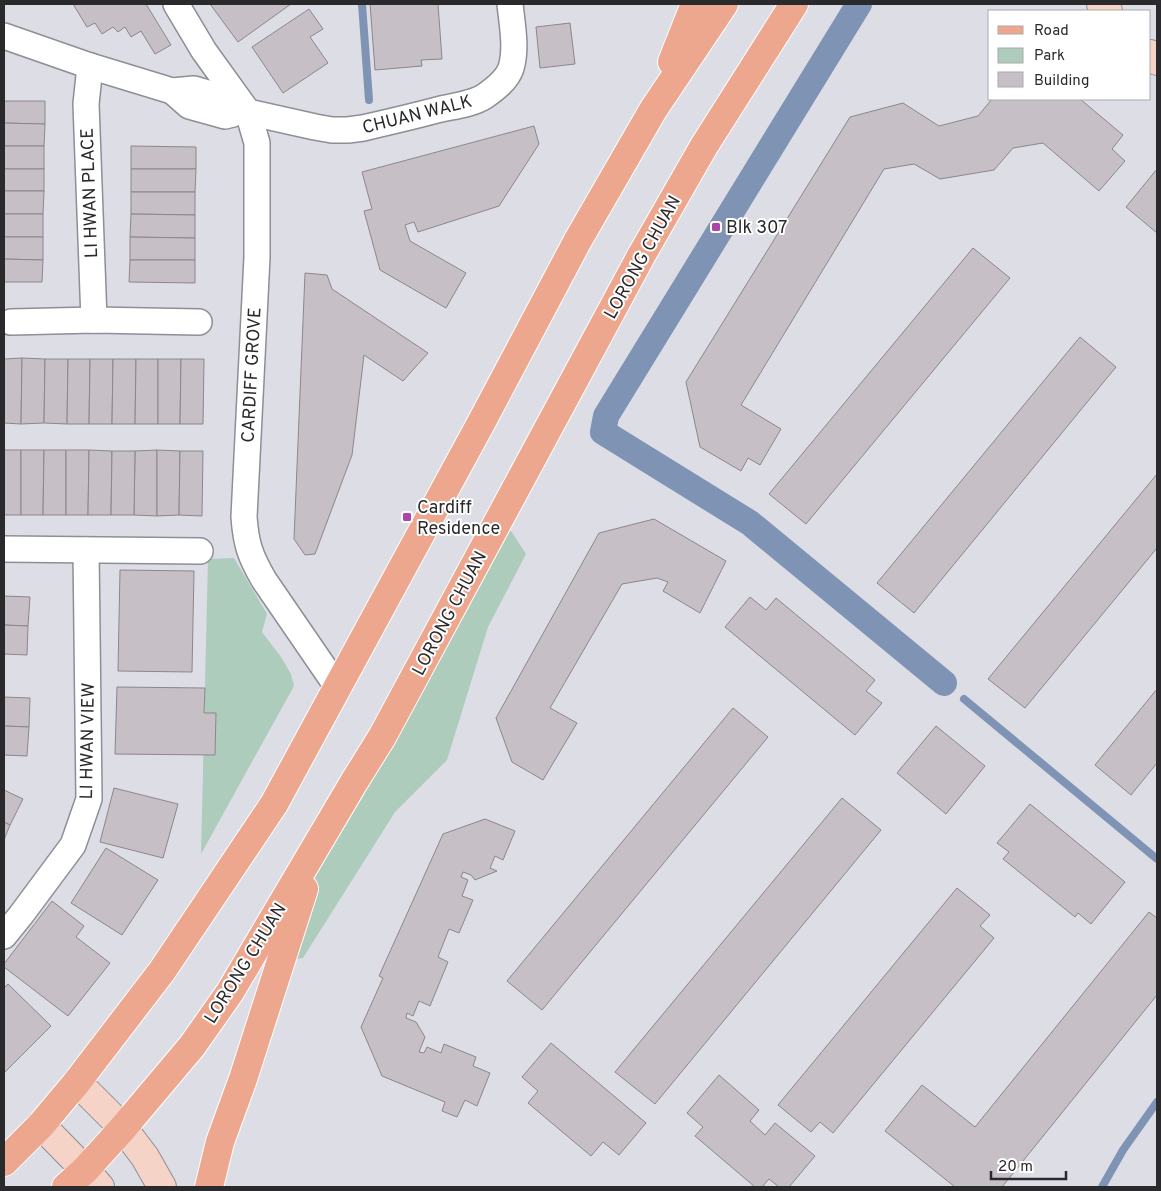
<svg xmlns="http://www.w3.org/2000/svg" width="1161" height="1191" viewBox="0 0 1161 1191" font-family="Overpass,sans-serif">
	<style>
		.green { fill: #adccbc }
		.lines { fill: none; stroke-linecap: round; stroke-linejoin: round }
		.stream { stroke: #7f93b4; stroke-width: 8 }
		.canal { stroke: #7f93b4; stroke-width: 26 }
		.building { fill: #c6bfc6; stroke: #8d868c }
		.street-casing { stroke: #8d8e96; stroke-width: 28 }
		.secondary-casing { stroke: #8d8e96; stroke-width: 30 }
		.primary-casing { stroke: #fff; stroke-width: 30 }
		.street { stroke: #fff; stroke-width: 25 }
		.secondary { stroke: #f6d3c7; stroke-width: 28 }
		.primary { stroke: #eea78f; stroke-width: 28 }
		.poi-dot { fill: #ad46aa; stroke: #fff; stroke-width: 2 }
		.labels { text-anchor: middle; stroke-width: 4; stroke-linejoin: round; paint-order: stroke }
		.street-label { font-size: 18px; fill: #2a2a2d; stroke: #fff }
		.poi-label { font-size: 18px; fill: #2a2a2d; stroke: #fff; text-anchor: start }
	</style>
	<rect width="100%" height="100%" fill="#dddde6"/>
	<g class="green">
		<path d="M505 522 526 554 488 627 447 760 395 812 303 958 270 963 407 702Z"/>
		<path d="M234 558 267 614 262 632 281 657 291 674 294 686 201 854 208 559Z"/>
	</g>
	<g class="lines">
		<g class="stream">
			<path d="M362 4 369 100"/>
			<path d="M964 699 1157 859"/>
			<path d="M1102 1187 1123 1150 1157 1102"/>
		</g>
		<path class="canal" d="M859 4 606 416 603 432 750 523 944 683"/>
	</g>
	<g class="building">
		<path d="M73 4H146L171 45 155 54 141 31 131 37 125 27 118 32 113 27 102 34 95 23 87 27Z"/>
		<path d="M210 4H291L238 42Z"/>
		<path d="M370 4H438L442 59 421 60 422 66 375 70Z"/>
		<path d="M309 9 323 29 310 37 328 63 283 93 252 47Z"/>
		<path d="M570 23 575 64 540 68 536 27Z"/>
		<path d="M992 99H1080L1123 135 1112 149 1125 161 1099 191 1043 143 1013 148 994 170 940 179 914 164 884 169 741 405 781 429 760 465 748 458 741 471 700 447 686 382 850 117 903 103 939 126 978 116Z"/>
		<path d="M4 101H45V124L4 123Z"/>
		<path d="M4 123 45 124 44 146H4Z"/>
		<path d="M534 126 539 144 499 206 418 232 414 222 405 225 410 241 466 273 446 308 380 270 364 211 372 209 362 172Z"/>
		<rect x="4" y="146" width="40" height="23"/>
		<path d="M131 146 196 147V169H131Z"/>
		<rect x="4" y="169" width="40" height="22"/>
		<path d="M131 169H196L195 192H131Z"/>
		<path d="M1157 169V233L1126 207Z"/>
		<path d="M4 191H44L43 214H4Z"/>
		<path d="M131 192H195V215L131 214Z"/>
		<rect x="4" y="214" width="39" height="23"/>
		<path d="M131 214 195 215V238L130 237Z"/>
		<path d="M4 237H43V260L4 259Z"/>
		<path d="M130 237 195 238V260H130Z"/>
		<path d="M973 248 1010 278 806 524 769 494Z"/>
		<path d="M4 259 43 260 42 282H4Z"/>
		<path d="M130 260H195V283L129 282Z"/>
		<path d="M305 273 327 275 332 289 428 353 403 381 364 355 352 455 315 554 305 555 294 539Z"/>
		<path d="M1080 337 1116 367 914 613 877 583Z"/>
		<path d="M22 358 21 424 4 423V359Z"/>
		<path d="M22 358 45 359 44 423 21 424Z"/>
		<path d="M45 359H68L67 424 44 423Z"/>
		<path d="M68 359H90L89 424H67Z"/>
		<path d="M90 359H113L112 424H89Z"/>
		<path d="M113 359H136L135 424H112Z"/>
		<path d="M136 359H158V424H135Z"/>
		<path d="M158 359H181L180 424H158Z"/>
		<path d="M181 359H204L203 424H180Z"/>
		<rect x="4" y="450" width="17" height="65"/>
		<path d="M21 450H44L43 515H21Z"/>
		<path d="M44 450H66V515H43Z"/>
		<path d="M66 450H89L88 515H66Z"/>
		<path d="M89 450 112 451 111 515H88Z"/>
		<path d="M157 450V516L134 515 135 451Z"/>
		<path d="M157 450 180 451 179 515 157 516Z"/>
		<path d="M112 451H135L134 515H111Z"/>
		<path d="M180 451H203L202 516 179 515Z"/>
		<path d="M1157 474V548L1025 708 988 679Z"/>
		<path d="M654 519 726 561 700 613 663 591 668 582 657 578 622 584 550 708 577 723 543 780 512 762 496 718 599 533Z"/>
		<path d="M120 570 194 571 192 672 118 671Z"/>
		<path d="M4 596 30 597 28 626 4 625Z"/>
		<path d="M750 597 766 610 776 598 875 680 866 691 882 703 855 735 725 627Z"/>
		<path d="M4 625 28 626 27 655 4 654Z"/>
		<path d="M117 687 205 688 204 713H216L215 755 115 754Z"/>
		<path d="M1157 689V763L1131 795 1095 765Z"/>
		<path d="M4 697 30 698 29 727 4 726Z"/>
		<path d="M733 708 768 737 542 1010 507 981Z"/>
		<path d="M4 726 29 727 27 756 4 755Z"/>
		<path d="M936 726 985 766 946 814 897 773Z"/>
		<path d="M114 788 178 804 163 858 100 842Z"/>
		<path d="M4 790 23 799 10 825 4 822Z"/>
		<path d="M842 798 881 830 655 1104 615 1072Z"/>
		<path d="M1030 804 1125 882 1091 924 1078 913 1075 917 1003 859 1009 852 997 843Z"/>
		<path d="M485 819 515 831 503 860 495 856 490 868 497 871 475 880 471 875 463 872 461 877 468 880 462 896 473 900 459 933 449 929 438 957 448 962 430 1006 419 1001 413 1016 407 1013 406 1018 416 1022 425 1037 419 1052 424 1053 427 1047 441 1053 444 1044 476 1057 473 1066 490 1073 477 1106 465 1100 457 1117 442 1111 445 1102 382 1076 361 1027 383 978 379 976 443 834Z"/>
		<path d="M4 822 10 825 4 840Z"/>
		<path d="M106 848 158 880 122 935 71 903Z"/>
		<path d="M957 888 990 915 980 926 994 938 833 1133 820 1122 811 1132 778 1105Z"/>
		<path d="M52 901 84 926 76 937 110 963 68 1016 4 967V964Z"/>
		<path d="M1149 912 1157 918V995L1002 1187H955L885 1131 922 1085 975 1127Z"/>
		<path d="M8 984 51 1026 4 1073V988Z"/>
		<path d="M551 1043 646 1123 619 1155 603 1142 591 1156 528 1103 538 1091 522 1077Z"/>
		<path d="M719 1075 759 1110 750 1121 765 1135 775 1123 815 1156 789 1187H779L769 1179 762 1187H755L695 1136 703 1127 687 1113Z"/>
	</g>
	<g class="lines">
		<g class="street-casing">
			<g id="street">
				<path d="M176 4 204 51 248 112 257 143V257L244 517C246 544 250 556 264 580L338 688"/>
				<path d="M4 36 90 66 172 91 194 89 225 98 248 112 315 127 332 130H348L363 128C389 122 415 116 441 109 455 106 473 104 485 96 495 89 507 80 511 68 517 48 512 24 510 4"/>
				<path d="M90 66 86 104 94 320"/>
				<path d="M172 91 189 106 225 116 233 114"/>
				<path d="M11 322 94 320 199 322"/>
				<path d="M4 549 200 551"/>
				<path d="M4 936 21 915 73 845 89 799 86 550"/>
			</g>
		</g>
		<g class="secondary-casing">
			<g id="secondary">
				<path d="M1101 4 1108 11"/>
				<path d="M1150 54 1157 61"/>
				<path d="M77 1082 123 1128 145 1157 162 1187"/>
				<path d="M41 1125 85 1170 100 1187"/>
			</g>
		</g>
		<g class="primary-casing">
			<g id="primary">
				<path d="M672 62 695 4"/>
				<path d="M4 1162 41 1125 77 1082 162 971 274 804 481 423 578 240 653 110 724 4"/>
				<path d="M66 1187 85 1170 123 1128 192 1046 230 992 354 782 382 737 641 256 704 146 794 4"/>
				<path d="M209 1187 220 1142 243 1079 304 889"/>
			</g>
		</g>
		<use href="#street" class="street"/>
		<use href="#secondary" class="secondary"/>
		<use href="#primary" class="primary"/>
	</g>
	<g class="poi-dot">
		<rect x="711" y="222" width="10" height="10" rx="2.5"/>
		<rect x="402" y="512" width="10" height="10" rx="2.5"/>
	</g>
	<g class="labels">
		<g class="street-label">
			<text transform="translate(417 114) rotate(-14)" y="6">CHUAN WALK</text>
			<text transform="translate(89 193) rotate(-92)" y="6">LI HWAN PLACE</text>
			<text transform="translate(642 257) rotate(-61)" y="6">LORONG CHUAN</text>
			<text transform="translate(251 375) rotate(-87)" y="6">CARDIFF GROVE</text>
			<text transform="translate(449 613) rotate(-62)" y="6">LORONG CHUAN</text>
			<text transform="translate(87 741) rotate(-89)" y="6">LI HWAN VIEW</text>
			<text transform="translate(245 963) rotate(-58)" y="6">LORONG CHUAN</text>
		</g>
		<g class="poi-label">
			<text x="726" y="233">Blk 307</text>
			<text x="417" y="513">Cardiff<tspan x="417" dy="21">Residence</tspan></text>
		</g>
	</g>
	<rect width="1161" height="1191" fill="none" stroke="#2a2a2d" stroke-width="10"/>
	<rect x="988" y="10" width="162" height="90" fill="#ffffff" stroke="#aaaaab"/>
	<rect x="998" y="26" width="25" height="8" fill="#eea78f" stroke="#aaaaab"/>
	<text x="1034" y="35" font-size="15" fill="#2a2a2d">Road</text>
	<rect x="998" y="48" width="25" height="15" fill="#adccbc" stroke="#aaaaab"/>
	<text x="1034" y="60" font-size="15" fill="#2a2a2d">Park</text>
	<rect x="998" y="72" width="25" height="15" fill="#c6bfc6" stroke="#aaaaab"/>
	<text x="1034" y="85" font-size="15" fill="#2a2a2d">Building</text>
	<path d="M991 1171v8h75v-8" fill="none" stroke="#2a2a2d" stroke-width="2.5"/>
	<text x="998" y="1171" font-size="15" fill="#2a2a2d" stroke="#ffffff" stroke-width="4" paint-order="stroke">20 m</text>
</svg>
